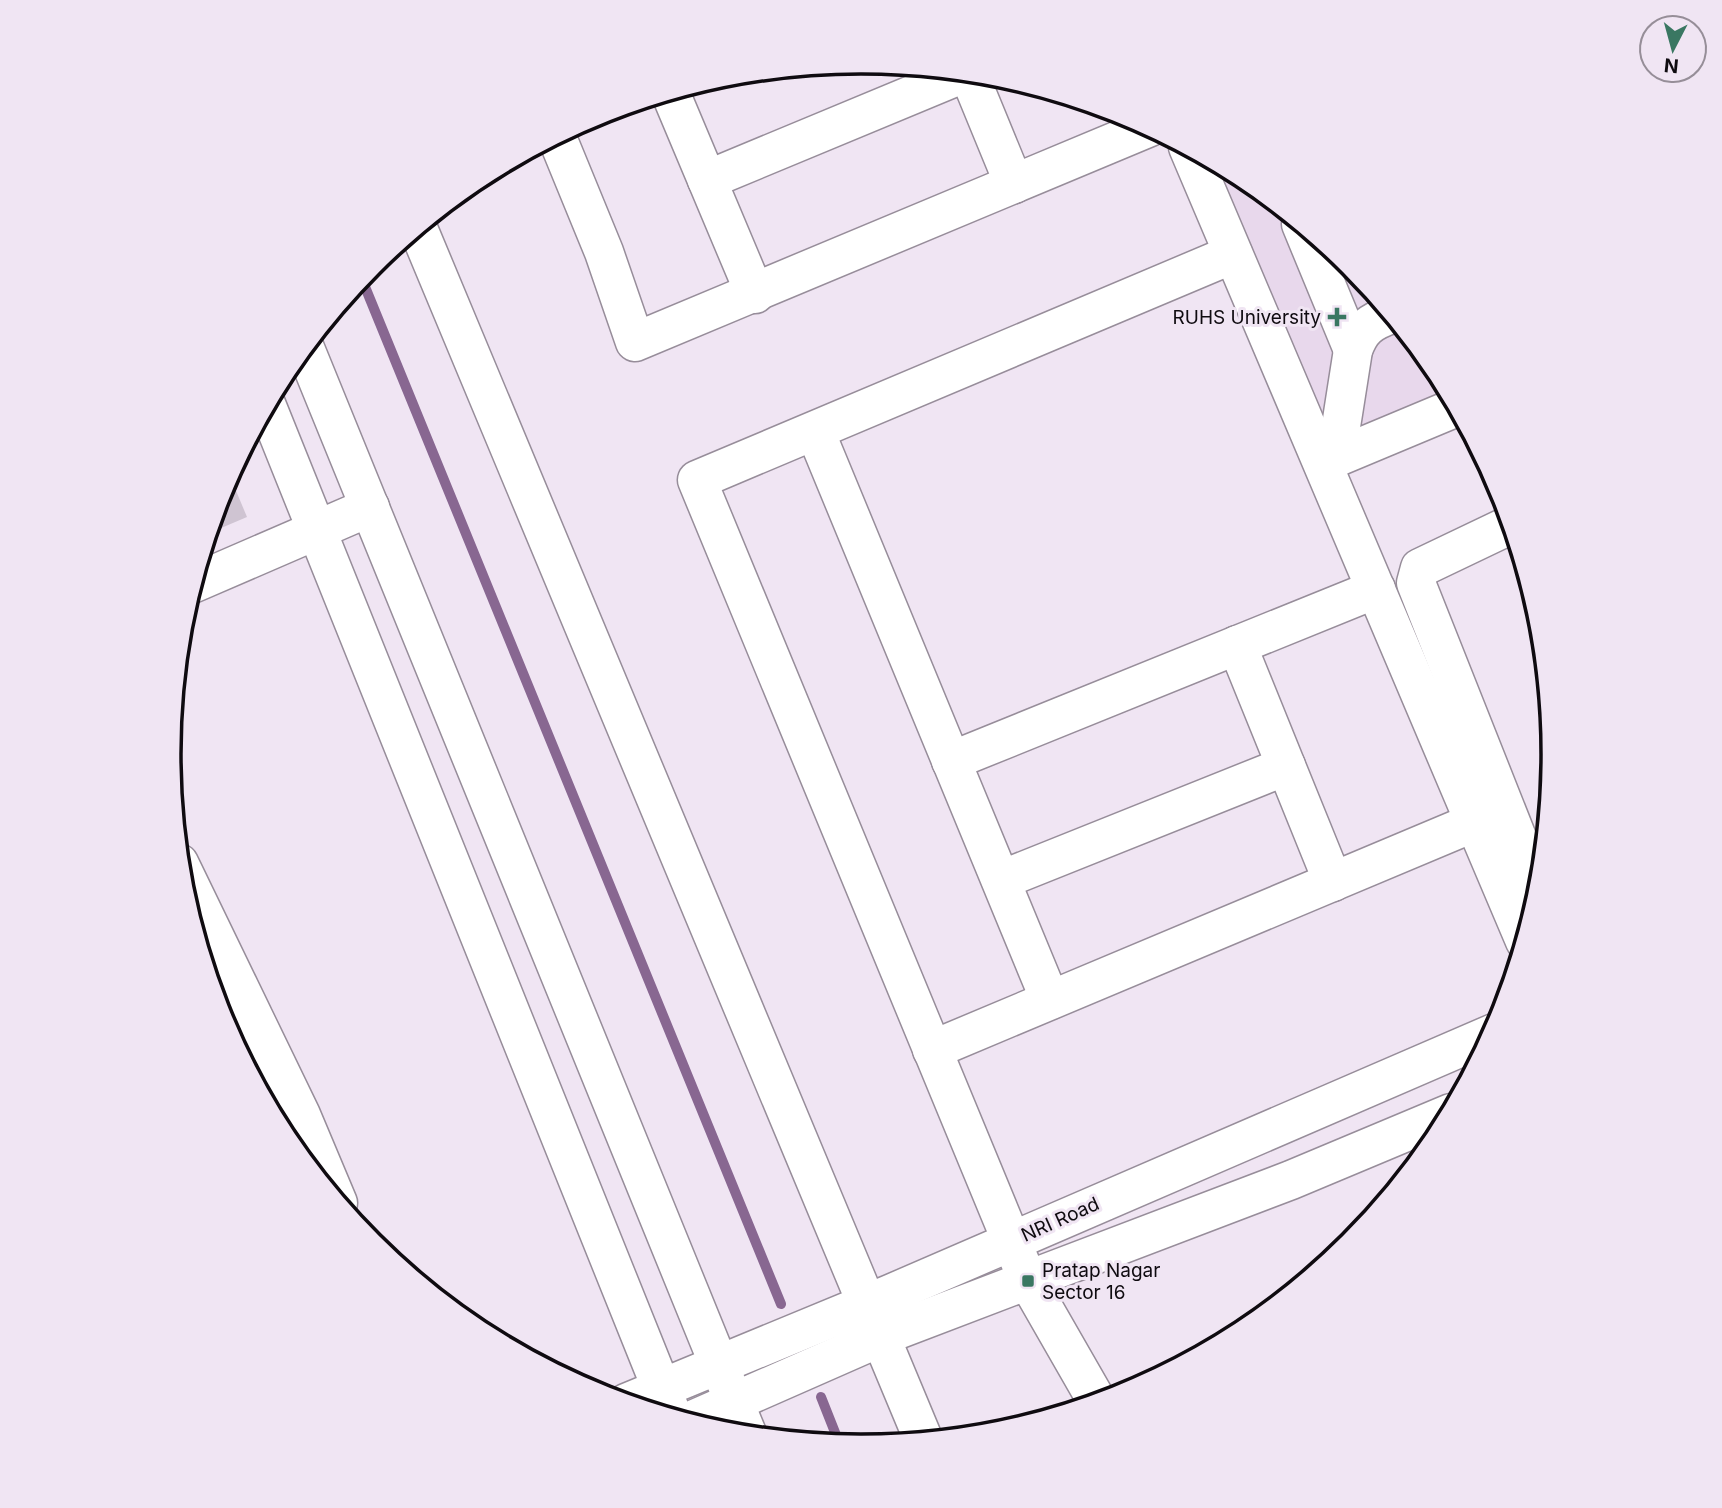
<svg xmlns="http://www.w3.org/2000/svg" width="1722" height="1508" viewBox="0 0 1722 1508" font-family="Inter,sans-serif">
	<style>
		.built { fill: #e8d8ec }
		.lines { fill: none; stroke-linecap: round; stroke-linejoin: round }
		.stream { stroke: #886791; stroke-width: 10 }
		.building { fill: #cfc4d2 }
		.minor-casing { stroke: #978d9a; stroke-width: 41 }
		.minor { stroke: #fff; stroke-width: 38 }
		.poi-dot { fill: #3a7762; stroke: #f0e5f3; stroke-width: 2.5 }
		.labels { text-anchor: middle; stroke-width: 6; stroke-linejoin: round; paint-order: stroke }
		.poi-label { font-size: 19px; fill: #0f0b10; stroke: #f0e5f3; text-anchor: end }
		.street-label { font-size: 19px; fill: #0f0b10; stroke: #f0e5f3 }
		.rim { fill: none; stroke: #0f0b10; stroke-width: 3.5 }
	</style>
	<rect width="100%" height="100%" fill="#f0e5f3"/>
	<path class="built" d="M1209 158 1246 178 1351 264 1437 369 1454 401 1338 448Z"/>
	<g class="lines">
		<g class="stream">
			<path d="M361 277 781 1304"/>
			<path d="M821 1397 840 1445"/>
		</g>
	</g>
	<path class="building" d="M229 474 247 517 207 534 221 489Z"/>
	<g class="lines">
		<g class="minor-casing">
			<g id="minor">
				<path d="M968 72 1014 184"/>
				<path d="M670 92 755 294"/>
				<path d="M556 135 604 252 635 342 1150 127"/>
				<path d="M1188 147 1525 941"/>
				<path d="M707 180 967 72"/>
				<path d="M1301 224 1353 350"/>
				<path d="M417 226 924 1441"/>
				<path d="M304 346 748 1436"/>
				<path d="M266 404 673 1417"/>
				<path d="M815 431 1050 1000"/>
				<path d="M1336 458 1353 350C1361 328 1370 322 1392 314"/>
				<path d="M1323 463 1457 407"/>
				<path d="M1512 524 1420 568 1416 583 1539 893"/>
				<path d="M192 584 370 507"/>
				<path d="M1237 645 1333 882"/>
				<path d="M951 761 1376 589"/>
				<path d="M179 863 301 1115 338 1203"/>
				<path d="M1001 880 1286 766"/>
				<path d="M932 1050 1475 822"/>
				<path d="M626 1403 890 1294 1494 1033"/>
				<path d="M1098 1403 1028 1281 697 480 1233 254"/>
				<path d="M688 1422 897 1330 1291 1180 1451 1113"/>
			</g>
		</g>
		<use href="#minor" class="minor"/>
	</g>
	<g class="poi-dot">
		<path d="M1333.5 306.5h7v7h7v7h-7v7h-7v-7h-7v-7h7z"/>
		<rect x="1021" y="1274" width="14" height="14" rx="3.5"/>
	</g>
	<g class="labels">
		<g class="poi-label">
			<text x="1321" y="324">RUHS University</text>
			<text x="1042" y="1277" text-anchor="start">Pratap Nagar<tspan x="1042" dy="22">Sector 16</tspan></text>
		</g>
		<g class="street-label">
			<text transform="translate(1060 1219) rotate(-24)" y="7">NRI Road</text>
		</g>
	</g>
	<path d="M0 0H1722V1508H0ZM181 754a680 680 0 1 1 1360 0a680 680 0 1 1-1360 0Z" fill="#f0e5f3" fill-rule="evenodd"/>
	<path class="rim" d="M181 754a680 680 0 1 1 1360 0a680 680 0 1 1-1360 0Z"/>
	<g transform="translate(1673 49) rotate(186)"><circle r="33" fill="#f0e5f3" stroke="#968e98" stroke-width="2"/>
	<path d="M0-5L12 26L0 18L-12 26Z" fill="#3a7762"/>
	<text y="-10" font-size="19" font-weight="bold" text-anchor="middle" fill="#0f0b10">N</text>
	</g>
</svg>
